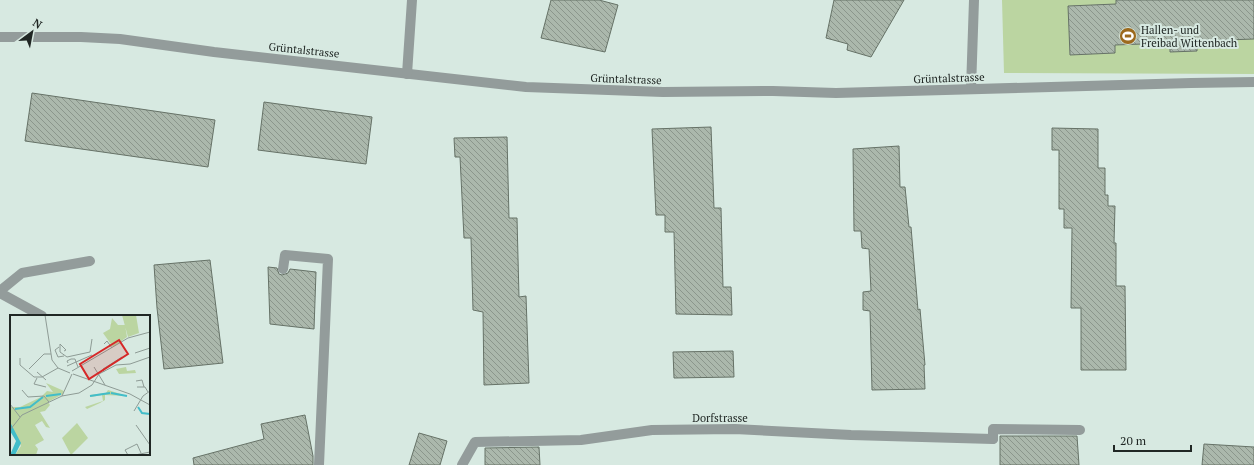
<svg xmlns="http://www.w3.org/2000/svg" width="1254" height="465" viewBox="0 0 1254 465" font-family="'PT Serif',serif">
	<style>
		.pitch { fill: #bbd5a1 }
		.building { fill: url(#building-back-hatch); stroke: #667267 }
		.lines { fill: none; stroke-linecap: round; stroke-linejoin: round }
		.service { stroke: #939c9b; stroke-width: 10 }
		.minor { stroke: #939c9b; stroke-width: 10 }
		.labels { text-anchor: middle; stroke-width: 4; stroke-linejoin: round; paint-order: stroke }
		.poi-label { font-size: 11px; fill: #202724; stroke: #d7e9e1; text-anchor: start }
		.street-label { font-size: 11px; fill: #202724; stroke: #d7e9e1 }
		.inset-river { fill: none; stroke: #42bdc9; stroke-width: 2 }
		.inset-road { fill: none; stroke: #8e9b95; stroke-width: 1 }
		.view { fill: #d62828; fill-opacity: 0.15; stroke: #d62828; stroke-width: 2 }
		.inset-edge { fill: none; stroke: #202724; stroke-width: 2 }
	</style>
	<defs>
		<pattern id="building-back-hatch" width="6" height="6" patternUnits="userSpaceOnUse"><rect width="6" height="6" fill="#abb8ac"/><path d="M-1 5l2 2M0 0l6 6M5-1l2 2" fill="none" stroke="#8b968c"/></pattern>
	</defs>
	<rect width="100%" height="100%" fill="#d7e9e1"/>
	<path class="pitch" d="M1002 0H1254V74L1004 73Z"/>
	<g class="building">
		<path d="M551 0H599L618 5 605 52 541 38Z"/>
		<path d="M834 0H904L871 57 847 50 848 44 826 38Z"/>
		<path d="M1116 0H1254V39L1197 41V51L1170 52V43L1115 45V53L1070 55 1068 6 1116 4Z"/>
		<path d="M32 93 215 120 208 167 25 141Z"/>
		<path d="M264 102 372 117 366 164 258 150Z"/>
		<path d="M711 127 714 208H721L723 287H731L732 315 676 314 674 232H665V215H656L652 129Z"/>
		<path d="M1052 128 1098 129V168H1105V195H1108V206H1115L1114 243H1116V286H1125L1126 370H1081V308H1071L1072 228H1064V209H1059V150H1052Z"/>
		<path d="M507 137 509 218H517L519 297 526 296 529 383 484 385 483 312 473 310 471 238H464L460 157H455L454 138Z"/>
		<path d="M899 146 900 187H905L909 227H911L918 310 920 309 925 365H924L925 389 872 390 870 311 863 310V292L871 291 869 249 862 248 861 231H854L853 149Z"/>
		<path d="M210 260 223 363 164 369 157 308 154 265Z"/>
		<path d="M268 267 277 268 279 274 282 275 288 273 290 269 316 272 314 329 270 324Z"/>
		<path d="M733 351 734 377 674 378 673 352Z"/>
		<path d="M305 415 313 456V465H194L193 458 264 439 261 424Z"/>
		<path d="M419 433 447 441 440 465H409Z"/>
		<path d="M1000 436H1077L1079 465H1000Z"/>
		<path d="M1204 444 1254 447V465H1202Z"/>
		<path d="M539 447 540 465H485V448Z"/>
	</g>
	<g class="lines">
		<g class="service">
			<path d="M971 89 974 0"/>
			<path d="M283 269 285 255 328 259 319 465"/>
			<path d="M0 291 22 273 90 261"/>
			<path d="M0 293 42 316"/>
			<path d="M993 439V429L1080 430"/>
		</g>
		<g class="minor">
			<path d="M0 37H81L120 39 214 52 526 87 663 92 773 91 836 93 1191 83 1254 82"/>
			<path d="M407 74 412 0"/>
			<path d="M462 465 475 442 581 440 652 430 735 429 851 435 993 439"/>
		</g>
	</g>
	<defs>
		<g id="stadium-disc" transform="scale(0.9)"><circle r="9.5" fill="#9c6a1e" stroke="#d7e9e1"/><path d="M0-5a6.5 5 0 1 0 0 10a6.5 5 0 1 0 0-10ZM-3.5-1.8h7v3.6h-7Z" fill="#fff"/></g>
	</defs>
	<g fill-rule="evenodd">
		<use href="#stadium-disc" x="1128" y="36"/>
	</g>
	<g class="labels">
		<g class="poi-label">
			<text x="1141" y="34">Hallen- und<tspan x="1141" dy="13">Freibad Wittenbach</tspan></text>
		</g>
		<g class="street-label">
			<text transform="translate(304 50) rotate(6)" y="4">Grüntalstrasse</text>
			<text transform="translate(949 78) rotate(-2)" y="4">Grüntalstrasse</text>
			<text transform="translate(626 79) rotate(2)" y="4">Grüntalstrasse</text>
			<text x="720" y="422">Dorfstrasse</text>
		</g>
	</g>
	<g transform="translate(10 315)">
		<rect width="140" height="140" fill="#d7e9e1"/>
		<path d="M36 68 54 76 53 79 38 87 40 90 35 96 30 97 40 113 36 112 32 106 25 110 34 125 25 130 28 134 26 140H5L11 131 0 107V92H10L31 82 37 76 43 77ZM98 75 117 81 95 80V85L90 88 77 94 75 92 93 86 92 80 81 82 80 80 96 78ZM67 108 78 123 61 140 52 123Z" fill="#bbd5a1"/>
		<path d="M116 52 117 56 125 55 126 58 109 59 106 54Z" fill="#bbd5a1"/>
		<path d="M112 0H126L129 18 118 22ZM102 3 108 10H115L117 22 103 32 93 18 100 14Z" fill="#bbd5a1"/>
		<path d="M0 107 11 128 5 140H0L6 126 0 116Z" fill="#42bdc9"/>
		<path class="inset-river" d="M102 0H116M101 78 117 81M36 81 51 79M80 81 100 78M128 92 132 98 140 99M5 94 20 92 33 82"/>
		<path class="inset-road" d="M35 0 42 45 48 53 60 58M94 29 97 26 102 33M49 32 45 35 48 42 54 41M54 36 56 35 50 29V37L57 42 80 37M80 37 82 24M125 38 140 33M10 43V50L24 62H32L48 53M58 48 57 46 61 44H65L66 47 82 40M57 51 66 47 68 52M84 52 95 70M19 54 34 39H41M62 56 118 23 140 17M27 57 36 65M94 57 93 54 112 42M63 59 120 79 140 90M27 63 24 69 36 72M126 66 132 65 134 72M127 72H135L138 77M12 75 18 82 34 81 39 87M52 81 69 78 82 70 89 59 106 50 120 49 140 42M0 89 10 102M124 96 133 81 140 76M126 110 140 130M0 115 12 100 52 81 62 59M118 140 115 135 127 129 131 138M125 140 140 137"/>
		<path class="view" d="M109 25 118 39 79 64 70 49Z"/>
		<rect width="140" height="140" class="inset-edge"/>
	</g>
	<g transform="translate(32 32) rotate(32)" stroke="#d7e9e1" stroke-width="3" paint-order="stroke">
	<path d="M0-3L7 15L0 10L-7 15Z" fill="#202724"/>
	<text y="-6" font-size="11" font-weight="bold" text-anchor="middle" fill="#202724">N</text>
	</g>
	<path d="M1114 445v6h77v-6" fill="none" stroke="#202724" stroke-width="2"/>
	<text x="1120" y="445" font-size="12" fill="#202724" stroke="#d7e9e1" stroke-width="3" paint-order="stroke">20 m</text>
</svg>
